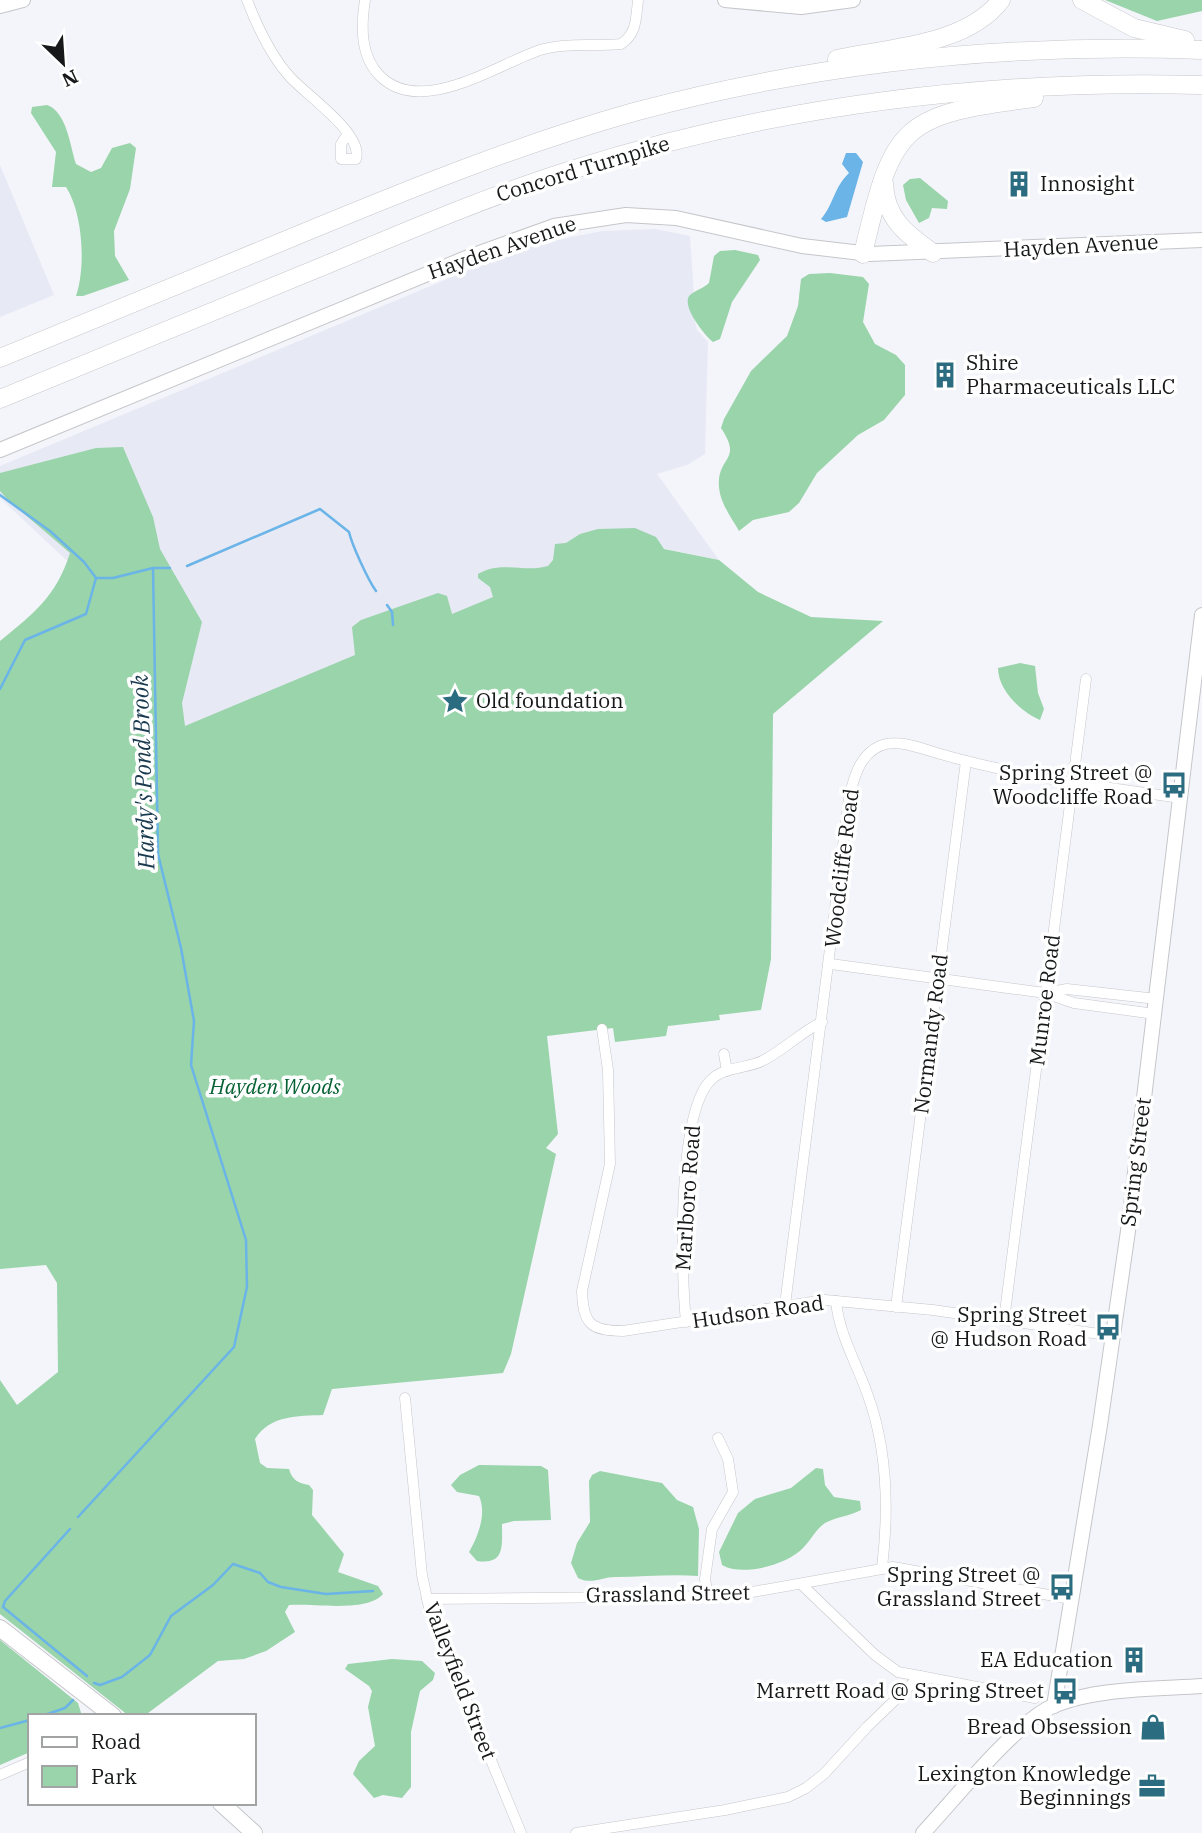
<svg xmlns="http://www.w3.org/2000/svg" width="1202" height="1833" viewBox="0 0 1202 1833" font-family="'IBM Plex Serif',serif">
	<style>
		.built { fill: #e7e9f5 }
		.green { fill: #99d4aa }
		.water { fill: #6ab4e7 }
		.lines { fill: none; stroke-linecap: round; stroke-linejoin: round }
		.stream { stroke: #6ab4e7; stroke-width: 2.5 }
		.street-casing { stroke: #c5c6ca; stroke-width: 11 }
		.secondary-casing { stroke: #c5c6ca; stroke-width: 16 }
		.primary-casing { stroke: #c5c6ca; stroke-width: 18 }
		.highway-casing { stroke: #c5c6ca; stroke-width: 19 }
		.street { stroke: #fff; stroke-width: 10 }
		.secondary { stroke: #fff; stroke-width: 14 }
		.primary { stroke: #fff; stroke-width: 16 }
		.highway { stroke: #fff; stroke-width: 18 }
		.labels { text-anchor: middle; stroke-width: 7; stroke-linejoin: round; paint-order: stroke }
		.street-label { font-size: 21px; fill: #171819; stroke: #fff }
		.poi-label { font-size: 21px; fill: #171819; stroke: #fff; text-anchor: end }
		.park-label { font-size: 21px; font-style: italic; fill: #036032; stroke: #fff }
		.water-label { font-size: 23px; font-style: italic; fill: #19394f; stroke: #fff }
	</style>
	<rect width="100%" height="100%" fill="#f4f5fa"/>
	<g class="built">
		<path d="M0 165 54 295 0 317Z"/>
		<path d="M655 229 690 236 695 309 693 313 697 330 708 342 705 454 687 465 657 474 719 560 633 542 96 763 93 585 0 498V466L483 264 540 244 571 237 603 231Z"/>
	</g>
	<g class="green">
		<path d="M1105 0H1202V11L1157 21Z"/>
		<path d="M47 105C67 112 70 146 76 164L91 172 101 168 112 148 130 143 136 148 130 189 114 231 115 256 129 280 83 296H76C86 267 83 213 66 187H52L56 152 31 113 32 107Z"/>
		<path d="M920 178 948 201 947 209 932 208 929 218 919 223 906 200 903 185 910 179Z"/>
		<path d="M735 250 758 255 760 260 732 302 720 339 713 342C705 336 680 305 690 295 696 290 704 288 709 283L714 256 720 251Z"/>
		<path d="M830 273 863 277 869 284 863 322 875 344 896 355 905 365V395L884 420 858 435 817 473 799 503 789 512 753 520 739 531C730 515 717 499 719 479 722 456 741 458 721 428L724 419 751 371 787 336 798 306 801 279 809 274Z"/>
		<path d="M123 447 153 517 160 549 202 622 182 703 185 726 355 655 352 627 361 620 438 593 447 596 452 614 493 597 490 587 478 578V574C501 560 524 573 548 566L553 560 555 544 566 543 580 534 598 529 635 528 656 537 664 549 719 560 758 592 811 617 883 621 773 714 771 959 761 1010 719 1015 720 1020 668 1026 666 1036 615 1042 613 1028 547 1036 558 1134 546 1148 556 1154 511 1354 503 1373 332 1389 323 1415C298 1416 270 1415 255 1439L260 1463 267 1468 289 1469C292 1480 298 1483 309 1485L313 1490 312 1515 344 1554 338 1572 378 1586 383 1594C367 1613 313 1603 289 1605L285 1612 295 1632 266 1651 244 1659 218 1661 144 1716H129L0 1614V1380L17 1405 58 1372 57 1283 46 1265 0 1269V641C34 613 56 597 70 553L8 500 0 491V473L96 448Z"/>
		<path d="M1020 663 1035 666 1038 693 1044 709 1040 720C1021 712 998 690 998 668Z"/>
		<path d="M479 1465 541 1466 548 1470 551 1520 514 1521 502 1524C502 1547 505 1565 477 1561L469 1552C478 1537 487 1513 479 1496L457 1492 451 1485 460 1475Z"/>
		<path d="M816 1468 823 1469 825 1485 834 1497 860 1501 861 1510C850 1516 836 1517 825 1523 816 1529 811 1540 803 1548 787 1565 742 1577 722 1565L719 1552 738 1513 755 1499 791 1488Z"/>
		<path d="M600 1471 662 1483 677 1500 693 1507 699 1529 698 1576C671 1574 643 1577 615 1577 602 1577 591 1585 578 1578L571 1563 577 1543 590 1522 589 1481 592 1475Z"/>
		<path d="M0 1640 78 1703 82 1716H30V1752L0 1765Z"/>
		<path d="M392 1659 422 1661 435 1673 433 1680 420 1691 411 1732V1787L402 1798 383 1795 374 1798 353 1774 359 1761 375 1746 368 1707 372 1691 369 1686 345 1669 348 1664Z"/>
	</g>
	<path class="water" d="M846 153H856L863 162 847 217 826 222 821 219C834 204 834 187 849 173L842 164Z"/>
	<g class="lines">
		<g class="stream">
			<path d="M0 495 50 531 84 562 96 578H113L153 568 158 854 181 948 194 1021 191 1065 246 1240 247 1287 234 1347 78 1517"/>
			<path d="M187 566 320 509 349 532C352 545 368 580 376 591"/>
			<path d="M153 568H170"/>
			<path d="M387 605 392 612 393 625"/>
			<path d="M0 689 25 640 86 614 96 578"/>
			<path d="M70 1529 5 1601 3 1607 87 1676"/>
			<path d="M94 1683 100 1685 122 1677 150 1655 171 1616 213 1585 233 1564 260 1573 268 1582 281 1587 326 1594 373 1591"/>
			<path d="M42 1716 65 1708 73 1700"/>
			<path d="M0 1728 30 1720"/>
		</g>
		<g class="street-casing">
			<g id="street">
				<path d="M247 0C257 26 271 56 290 77 306 95 364 134 356 159H341V144L347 135"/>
				<path d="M365 0C361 26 360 56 380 76 421 117 496 65 540 50 566 42 594 47 621 44 637 34 636 17 638 0"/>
				<path d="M831 964 1045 993 1074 1003 1155 1014"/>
				<path d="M1046 993 1067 989 1157 999"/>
				<path d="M602 1029 608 1070 610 1164 582 1291C583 1323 590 1331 623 1331L825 1300 933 1310 1113 1336"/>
				<path d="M724 1054 727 1071"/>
				<path d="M836 1301C839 1334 856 1362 867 1393 888 1449 889 1509 882 1568"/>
				<path d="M785 1305 849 798C854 776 861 750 886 744 904 740 927 751 944 755 1022 777 1101 787 1181 798"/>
				<path d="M896 1307 966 761"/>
				<path d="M1004 1320 1086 679"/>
				<path d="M686 1322C681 1272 677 1116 710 1081 723 1066 748 1069 764 1060 785 1049 801 1032 822 1022"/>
				<path d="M405 1398 422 1575 430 1612 521 1833"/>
				<path d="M801 1584 875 1655 898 1672 920 1676"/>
				<path d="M708 1596 705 1579 712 1529 733 1492 728 1459 718 1438"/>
				<path d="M427 1599 730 1596 893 1567 1071 1599"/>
				<path d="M0 1775 30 1762"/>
				<path d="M576 1833 725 1810 788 1797 806 1788 824 1774 867 1727 920 1676 1035 1698"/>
			</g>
		</g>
		<g class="secondary-casing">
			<g id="secondary">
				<path d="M725 0 801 7 853 0"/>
				<path d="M0 6 23 0"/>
				<path d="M0 450 471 256 554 226 626 215 676 218 802 246 870 254 1202 240"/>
				<path d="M1054 1706 1100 1425 1128 1231 1202 615"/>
				<path d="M923 1833C953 1801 1016 1722 1053 1706 1094 1688 1157 1689 1202 1686"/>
			</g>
		</g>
		<g class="primary-casing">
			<g id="primary">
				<path d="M0 1628 113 1716"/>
				<path d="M221 1803 254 1833"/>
			</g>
		</g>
		<g class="highway-casing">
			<g id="highway">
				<path d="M1082 0 1134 28 1185 40"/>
				<path d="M837 59C889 48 967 45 1001 0"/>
				<path d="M884 183C885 218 906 234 933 253"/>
				<path d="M863 254C893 124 901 115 1034 98"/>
				<path d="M0 358C101 317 202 275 303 233 412 188 520 144 634 112 819 62 1011 43 1202 50"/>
				<path d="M0 399C107 355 214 311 321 267 402 233 483 198 568 171 772 106 988 79 1202 85"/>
			</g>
		</g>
		<use href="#street" class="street"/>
		<use href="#secondary" class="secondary"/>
		<use href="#primary" class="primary"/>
		<use href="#highway" class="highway"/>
	</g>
	<defs>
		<g id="building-bare" transform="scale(2.1)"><path d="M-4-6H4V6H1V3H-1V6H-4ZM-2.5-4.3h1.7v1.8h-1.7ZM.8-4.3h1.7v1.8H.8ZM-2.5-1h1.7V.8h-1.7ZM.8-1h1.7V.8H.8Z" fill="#2c6c80" stroke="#fff" stroke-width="2.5" paint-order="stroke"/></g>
		<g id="sight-bare" transform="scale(2.1)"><path d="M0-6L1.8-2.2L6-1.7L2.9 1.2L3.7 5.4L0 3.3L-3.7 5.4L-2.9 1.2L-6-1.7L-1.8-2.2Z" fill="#2c6c80" stroke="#fff" stroke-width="2.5" paint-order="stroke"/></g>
		<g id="bus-bare" transform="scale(2.1)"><path d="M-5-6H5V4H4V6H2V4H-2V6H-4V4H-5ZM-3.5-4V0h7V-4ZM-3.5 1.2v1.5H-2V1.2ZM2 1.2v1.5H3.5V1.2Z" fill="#2c6c80" stroke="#fff" stroke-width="2.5" paint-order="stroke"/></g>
		<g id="shop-bare" transform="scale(2.1)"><path d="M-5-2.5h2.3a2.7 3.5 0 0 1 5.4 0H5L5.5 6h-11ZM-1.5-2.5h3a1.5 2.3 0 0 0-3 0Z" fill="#2c6c80" stroke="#fff" stroke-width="2.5" paint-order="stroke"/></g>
		<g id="office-bare" transform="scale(2.1)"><path d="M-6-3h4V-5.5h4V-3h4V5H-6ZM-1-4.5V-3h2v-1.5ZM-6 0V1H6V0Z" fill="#2c6c80" stroke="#fff" stroke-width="2.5" paint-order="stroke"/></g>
	</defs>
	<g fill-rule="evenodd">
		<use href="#building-bare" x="1019" y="184"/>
		<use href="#building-bare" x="945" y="375"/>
		<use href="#sight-bare" x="455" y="701"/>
		<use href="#bus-bare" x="1174" y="785"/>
		<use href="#bus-bare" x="1108" y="1327"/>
		<use href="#bus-bare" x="1062" y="1587"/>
		<use href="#building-bare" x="1134" y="1660"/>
		<use href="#bus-bare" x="1065" y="1691"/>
		<use href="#shop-bare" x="1153" y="1727"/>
		<use href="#office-bare" x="1152" y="1786"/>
	</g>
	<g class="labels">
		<g class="street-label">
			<text transform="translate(583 169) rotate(-17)" y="7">Concord Turnpike</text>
			<text transform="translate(1081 246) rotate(-3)" y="7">Hayden Avenue</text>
			<text transform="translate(502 248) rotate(-19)" y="7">Hayden Avenue</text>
			<text transform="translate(842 868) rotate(-83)" y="7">Woodcliffe Road</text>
			<text transform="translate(1045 1000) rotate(-83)" y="7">Munroe Road</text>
			<text transform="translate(931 1034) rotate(-83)" y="7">Normandy Road</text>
			<text transform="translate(1136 1162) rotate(-83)" y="7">Spring Street</text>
			<text transform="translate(688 1198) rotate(-86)" y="7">Marlboro Road</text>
			<text transform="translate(758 1312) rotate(-8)" y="7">Hudson Road</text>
			<text transform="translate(668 1594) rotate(-1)" y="7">Grassland Street</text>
			<text transform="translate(460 1681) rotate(69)" y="7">Valleyfield Street</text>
		</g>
		<g class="poi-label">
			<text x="1040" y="191" text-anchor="start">Innosight</text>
			<text x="966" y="370" text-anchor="start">Shire<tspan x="966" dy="24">Pharmaceuticals LLC</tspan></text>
			<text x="476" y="708" text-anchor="start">Old foundation</text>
			<text x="1153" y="780">Spring Street @<tspan x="1153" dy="24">Woodcliffe Road</tspan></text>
			<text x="1087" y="1322">Spring Street<tspan x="1087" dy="24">@ Hudson Road</tspan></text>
			<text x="1041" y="1582">Spring Street @<tspan x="1041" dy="24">Grassland Street</tspan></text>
			<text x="1113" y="1667">EA Education</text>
			<text x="1044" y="1698">Marrett Road @ Spring Street</text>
			<text x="1132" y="1734">Bread Obsession</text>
			<text x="1131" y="1781">Lexington Knowledge<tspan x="1131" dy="24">Beginnings</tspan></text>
		</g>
		<g class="park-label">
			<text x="275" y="1094">Hayden Woods</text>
		</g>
		<g class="water-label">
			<text transform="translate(143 772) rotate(-92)" y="8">Hardy's Pond Brook</text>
		</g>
	</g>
	<rect x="28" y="1714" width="228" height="91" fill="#ffffff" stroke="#a2a3a3" stroke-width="2"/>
	<rect x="42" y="1737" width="35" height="10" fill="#ffffff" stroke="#a2a3a3" stroke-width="2"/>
	<text x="91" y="1749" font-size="21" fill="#171819">Road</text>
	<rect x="42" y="1766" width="35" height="21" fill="#99d4aa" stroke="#a2a3a3" stroke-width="2"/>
	<text x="91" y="1784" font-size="21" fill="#171819">Park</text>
	<g transform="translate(63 63) rotate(155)" stroke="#ffffff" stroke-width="5" paint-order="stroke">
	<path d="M0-5L12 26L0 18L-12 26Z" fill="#171819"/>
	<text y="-10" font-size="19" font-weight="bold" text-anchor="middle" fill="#171819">N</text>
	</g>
</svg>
